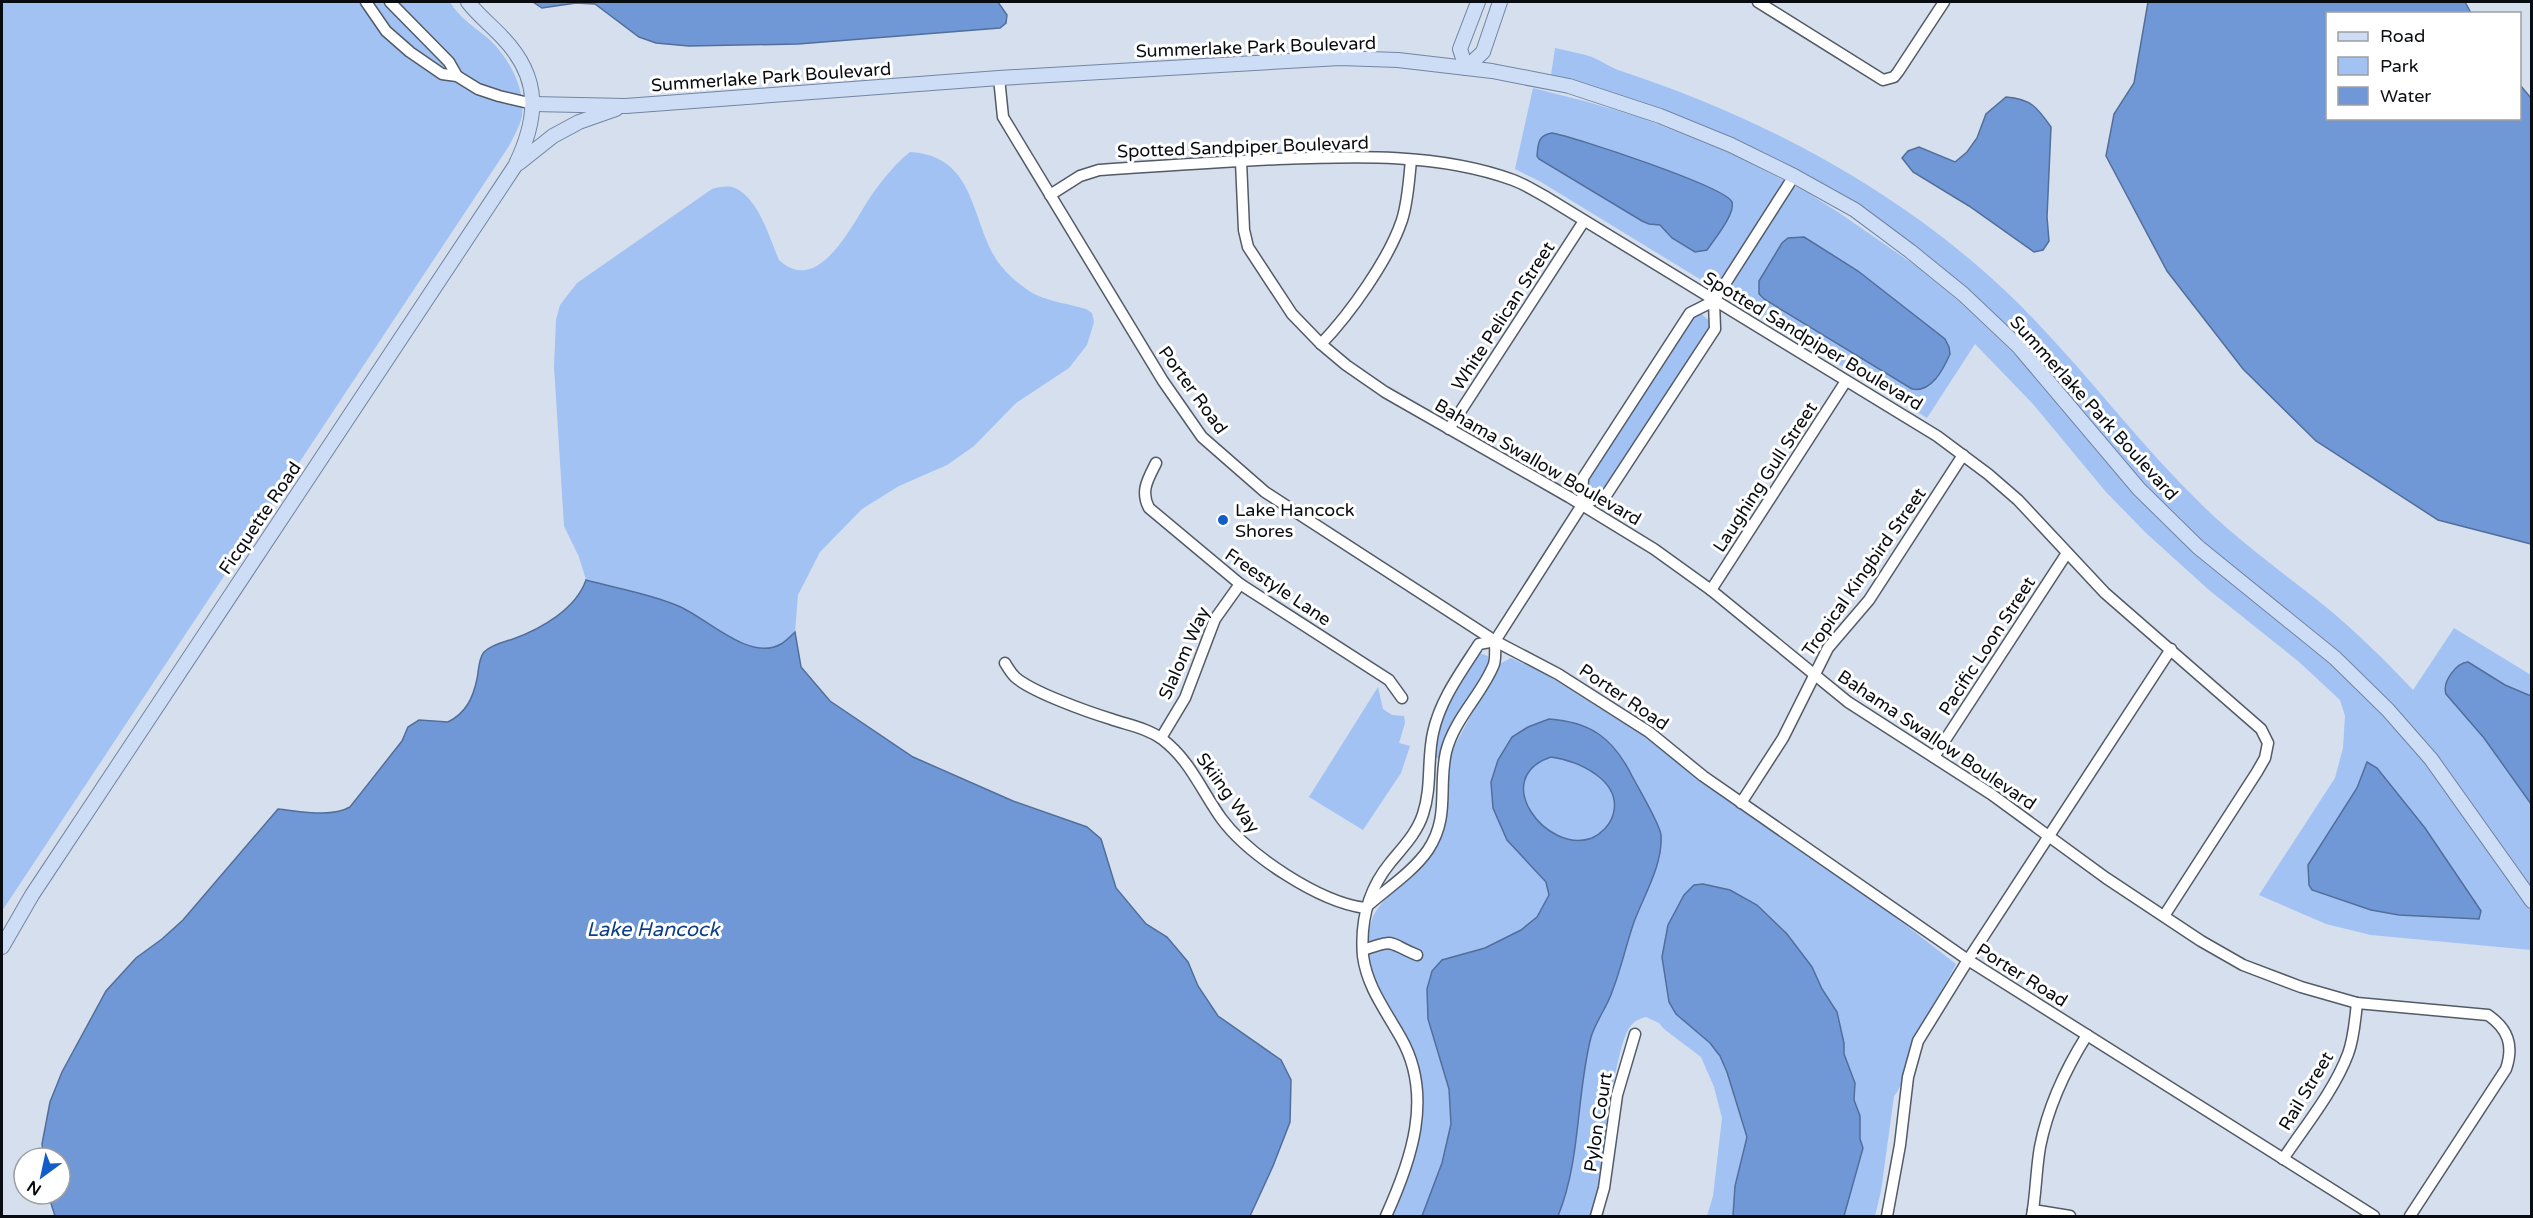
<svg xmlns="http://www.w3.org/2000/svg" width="2533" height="1218" viewBox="0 0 2533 1218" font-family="'Varela Round',sans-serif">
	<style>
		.green { fill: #a2c2f4 }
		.water { fill: #7198d6; stroke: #526e9b; stroke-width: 1.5; fill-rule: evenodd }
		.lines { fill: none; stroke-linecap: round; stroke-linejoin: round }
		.minor-casing { stroke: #535b67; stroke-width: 13 }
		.major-casing { stroke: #7285a2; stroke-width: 16 }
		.minor { stroke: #fff; stroke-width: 10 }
		.major { stroke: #cdddf6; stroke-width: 14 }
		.poi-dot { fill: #125dc7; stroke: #fff; stroke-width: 2 }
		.labels { text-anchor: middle; stroke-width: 6; stroke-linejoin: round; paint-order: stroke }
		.street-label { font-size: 18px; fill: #090c11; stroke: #fff }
		.poi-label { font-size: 18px; fill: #090c11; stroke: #fff; text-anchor: start }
		.water-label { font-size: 20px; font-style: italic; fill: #0d3f87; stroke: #fff }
	</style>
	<rect width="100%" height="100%" fill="#d5dfed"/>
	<g class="green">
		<path d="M2 2H450C460 19 475 27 490 40 508 57 526 89 522 116 520 126 514 136 509 146L2 911Z"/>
		<path d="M1555 48C1567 51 1580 53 1592 57 1602 61 1611 68 1621 71 1769 120 1907 194 2019 304 2084 369 2138 443 2203 506 2241 543 2285 574 2326 607 2357 633 2386 661 2413 690L2454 628 2531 675V901L2388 710 2198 547 2019 347 1855 210 1731 145 1550 82Z"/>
		<path d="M1533 88 1588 102 1642 118 1735 155 1808 193 1841 214 1916 266 1961 303 2025 364 2097 449 2321 653 2383 713 2426 762 2531 910V950L2371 935 2326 924 2259 895 2335 778 2343 748 2345 716 2340 700 2298 661 2209 590 2146 533 2106 492 2033 404 1975 344 1927 418 1541 182 1515 169Z"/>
		<path d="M910 152C975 156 970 216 996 259 1002 269 1015 281 1025 288 1041 301 1067 303 1086 309L1092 313 1094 322 1087 345 1069 368 1016 403 974 446 947 465 899 486 862 509 820 552 798 595 795 632C791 636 786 641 781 644 749 663 704 615 676 605 647 593 615 588 586 580L579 557 564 526 554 366 556 320 560 305 577 283 712 189C719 187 728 185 735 188 759 199 769 237 779 260 820 298 854 220 873 193 884 178 895 164 910 152Z"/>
		<path d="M1701 314 1710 321 1711 327 1606 491 1596 495 1589 490 1587 485 1589 478 1690 321 1695 316Z"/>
		<path d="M1479 653 1488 656V664L1461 709 1441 758H1436C1431 733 1461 671 1479 653Z"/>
		<path d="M1511 658 1542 672 1653 742 1731 803 1881 906 1956 964C1940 996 1917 1026 1906 1061 1902 1075 1904 1085 1894 1096L1881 1191 1875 1216H1707L1713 1196 1722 1118 1714 1087 1701 1057 1664 1029 1659 1023 1646 1017C1638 1019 1632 1022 1628 1030 1621 1043 1619 1060 1615 1074 1605 1121 1605 1170 1591 1216H1390C1407 1175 1430 1132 1421 1086 1416 1066 1398 1035 1389 1015 1379 992 1368 967 1368 941 1369 894 1411 888 1433 853 1457 814 1440 793 1450 756 1452 748 1458 740 1462 732 1473 712 1483 692 1494 672L1501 663Z"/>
		<path d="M1378 687 1383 709 1392 715 1404 716 1405 723 1399 743 1410 746 1401 773 1363 830 1309 797Z"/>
	</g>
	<g class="water">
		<path d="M533 2H998L1007 15 1006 23 1000 28 798 44 689 46 656 43 639 37 595 4 576 3 542 8Z"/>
		<path d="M2148 2H2465L2471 13 2328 14V118H2520V85L2531 98V544L2438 520 2316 441 2243 369 2167 271 2106 156 2114 114 2134 83Z"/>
		<path d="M2006 97C2031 99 2037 107 2051 127L2047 217 2049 241 2043 250 2034 252 1969 206 1913 172 1902 158 1908 151 1919 147 1955 162 1967 152 1977 138 1986 114Z"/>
		<path d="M1552 133C1575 137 1726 187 1732 202 1736 213 1714 240 1707 250L1695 252 1672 238 1660 225 1649 224 1642 221 1539 159 1537 156C1538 144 1538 135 1552 133Z"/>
		<path d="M1804 237 1858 271 1945 339 1949 347 1950 354C1943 370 1931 393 1912 389L1764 299 1759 294V281L1782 243 1788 238Z"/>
		<path d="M586 580C615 588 647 593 676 605 704 615 749 663 781 644 786 641 791 636 795 632L801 667 830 701 913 757 1013 801 1087 827 1101 839 1116 888 1146 924 1167 937 1188 962 1198 986 1218 1016 1281 1060 1291 1080 1290 1122 1273 1166 1250 1216H55L48 1194H60V1158H44L42 1144 50 1102 62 1072 106 991 136 958 162 939 183 920 278 809C299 811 331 818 350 807L402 741 408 727 419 720 448 722C466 713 473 698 477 679 479 670 478 660 484 652 491 645 504 642 513 639 541 629 576 609 586 580Z"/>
		<path d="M2468 662 2505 685 2531 696V804L2484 738 2446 694C2442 682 2456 663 2468 662Z"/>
		<path d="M1549 719C1590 722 1612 737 1631 774 1637 786 1660 824 1661 835 1663 865 1644 895 1634 922 1626 945 1621 969 1612 992 1607 1007 1596 1021 1591 1037 1576 1096 1581 1160 1558 1216H1422L1442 1163 1451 1124 1449 1089 1428 1019 1427 989 1432 971 1442 960 1485 948 1521 930 1537 917 1549 895 1546 882 1507 840 1493 808 1491 782 1498 760 1512 737 1528 727ZM1551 757C1579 761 1623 781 1613 815 1610 825 1601 834 1592 838 1547 855 1488 778 1551 757Z"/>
		<path d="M2367 762 2377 768 2425 828 2481 911 2479 919 2399 915 2371 910 2312 890 2309 885 2308 865 2357 788Z"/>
		<path d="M1703 884 1730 890 1757 905 1787 934 1812 967 1822 989 1837 1012 1844 1043V1054L1855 1083 1854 1100 1860 1116V1139L1863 1148 1844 1216H1733L1735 1186 1747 1137 1727 1072 1720 1056 1710 1043 1676 1014 1669 1002 1662 957 1668 925 1684 895 1694 885Z"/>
	</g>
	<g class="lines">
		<g class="minor-casing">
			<g id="minor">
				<path d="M366 2 386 31 410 52 442 74 457 76 478 89 499 96 533 104"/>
				<path d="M390 2 449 62 457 76"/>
				<path d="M1758 2 1883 80 1894 77 1898 72 1944 2"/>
				<path d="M999 78 1003 117 1163 381 1202 437 1265 492 1495 641 1558 674 1649 732 1703 776 1968 960 2374 1216"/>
				<path d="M1241 161 1244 230 1248 247 1292 314 1321 344 1346 365 1385 392 1569 497 1654 549 1711 590 1848 702 1991 794 2106 878 2201 941 2243 965 2301 987 2357 1003 2488 1015C2508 1029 2514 1045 2506 1069L2410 1216"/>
				<path d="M1050 195 1080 176 1099 170C1159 166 1218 162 1278 159 1355 156 1439 153 1513 180 1524 184 1535 191 1546 197L1937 436 1988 474 2018 500 2105 593 2261 729 2268 743 2265 758 2257 772 2164 916"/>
				<path d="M1321 344C1350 314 1389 259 1402 220 1408 201 1409 180 1411 160"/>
				<path d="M1449 429 1584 221"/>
				<path d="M1156 463C1148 479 1140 491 1149 508L1240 584 1389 680 1402 698"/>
				<path d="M1582 505 1607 494 1715 329 1714 301"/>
				<path d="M1711 590 1846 381"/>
				<path d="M1005 663C1008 668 1011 673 1015 677 1032 692 1088 712 1111 719 1128 725 1147 728 1162 739 1190 760 1201 790 1221 818 1248 855 1319 902 1365 908"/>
				<path d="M1161 738 1185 698 1215 619 1240 584"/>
				<path d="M1934 757 2067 553"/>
				<path d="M1741 803 1783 738 1828 648 1869 600 1963 455"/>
				<path d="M1365 908C1385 890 1413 872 1428 850 1450 817 1438 788 1446 752 1454 719 1483 693 1494 664 1496 657 1495 648 1495 641L1582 505 1583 478 1690 313 1714 301 1794 176"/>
				<path d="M1363 950C1397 938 1387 943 1417 955"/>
				<path d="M2283 1159C2305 1126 2334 1091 2348 1054 2354 1038 2355 1020 2357 1003"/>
				<path d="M2033 1210 2070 1216"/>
				<path d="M1386 1216C1411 1161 1434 1096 1401 1038 1386 1011 1367 987 1363 956 1360 920 1368 890 1390 863 1403 847 1417 833 1423 814 1432 787 1427 760 1433 733 1440 700 1461 672 1479 644L1495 641"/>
				<path d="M1596 1216 1604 1188 1617 1095 1635 1034"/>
				<path d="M1887 1216 1900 1145 1908 1077 1918 1041 1968 960 2171 649"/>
				<path d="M2032 1216C2036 1194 2036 1170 2040 1147 2048 1106 2065 1070 2087 1035"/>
			</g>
		</g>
		<g class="major-casing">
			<g id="major">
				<path d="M1466 68 1483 52 1500 2"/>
				<path d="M1466 68 1460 49 1478 2"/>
				<path d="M533 104 626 106 999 78 1340 58 1398 60 1492 71 1569 86 1660 116 1731 145 1794 176 1855 210 1910 251 1963 294 2019 347 2139 489 2198 547 2335 658 2388 710 2431 759 2532 901"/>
				<path d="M519 163 553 136 579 122 616 109"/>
				<path d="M2 947 32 895 515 166C538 119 542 79 503 38 492 26 478 15 468 2"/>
			</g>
		</g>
		<use href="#minor" class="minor"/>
		<use href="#major" class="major"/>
	</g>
	<circle class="poi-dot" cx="1223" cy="520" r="6"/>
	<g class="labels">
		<g class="street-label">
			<text transform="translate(1256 47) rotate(-2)" y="6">Summerlake Park Boulevard</text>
			<text transform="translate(771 77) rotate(-4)" y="6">Summerlake Park Boulevard</text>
			<text transform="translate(1243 147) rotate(-2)" y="6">Spotted Sandpiper Boulevard</text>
			<text transform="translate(1503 316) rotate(-57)" y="6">White Pelican Street</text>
			<text transform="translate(1813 341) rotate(31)" y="6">Spotted Sandpiper Boulevard</text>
			<text transform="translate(1193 390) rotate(54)" y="6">Porter Road</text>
			<text transform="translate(2094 408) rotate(48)" y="6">Summerlake Park Boulevard</text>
			<text transform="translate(1538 462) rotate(30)" y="6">Bahama Swallow Boulevard</text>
			<text transform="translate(1765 477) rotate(-57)" y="6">Laughing Gull Street</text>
			<text transform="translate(260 518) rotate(-56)" y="6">Ficquette Road</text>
			<text transform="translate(1864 572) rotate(-55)" y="6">Tropical Kingbird Street</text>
			<text transform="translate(1278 587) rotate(34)" y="6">Freestyle Lane</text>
			<text transform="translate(1987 646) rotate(-57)" y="6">Pacific Loon Street</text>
			<text transform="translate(1184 653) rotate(-66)" y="6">Slalom Way</text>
			<text transform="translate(1624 697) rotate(34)" y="6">Porter Road</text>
			<text transform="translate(1937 740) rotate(34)" y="6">Bahama Swallow Boulevard</text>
			<text transform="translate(1228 793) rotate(54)" y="6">Skiing Way</text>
			<text transform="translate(2022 975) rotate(32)" y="6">Porter Road</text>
			<text transform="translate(2306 1091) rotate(-59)" y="6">Rail Street</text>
			<text transform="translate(1598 1122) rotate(-81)" y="6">Pylon Court</text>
		</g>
		<g class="poi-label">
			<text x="1235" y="516">Lake Hancock<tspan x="1235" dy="21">Shores</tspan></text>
		</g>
		<g class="water-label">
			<text x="653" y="936">Lake Hancock</text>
		</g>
	</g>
	<rect width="2533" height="1218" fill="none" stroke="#090c11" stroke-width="6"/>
	<rect x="2326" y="12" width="195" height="108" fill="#ffffff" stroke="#9d9ea0" stroke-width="1.5"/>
	<rect x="2338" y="32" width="30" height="9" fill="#cdddf6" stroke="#9d9ea0" stroke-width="1.5"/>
	<text x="2380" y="42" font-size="18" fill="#090c11">Road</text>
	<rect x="2338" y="57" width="30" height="18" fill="#a2c2f4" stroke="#9d9ea0" stroke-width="1.5"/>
	<text x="2380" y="72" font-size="18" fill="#090c11">Park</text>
	<rect x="2338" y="87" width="30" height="18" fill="#7198d6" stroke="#9d9ea0" stroke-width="1.5"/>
	<text x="2380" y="102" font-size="18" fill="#090c11">Water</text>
	<g transform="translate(42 1176) rotate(213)"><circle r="28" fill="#ffffff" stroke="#9d9ea0" stroke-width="1.5"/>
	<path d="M0-4.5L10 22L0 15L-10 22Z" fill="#125dc7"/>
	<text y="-9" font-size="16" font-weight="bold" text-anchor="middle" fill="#090c11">N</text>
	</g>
</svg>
